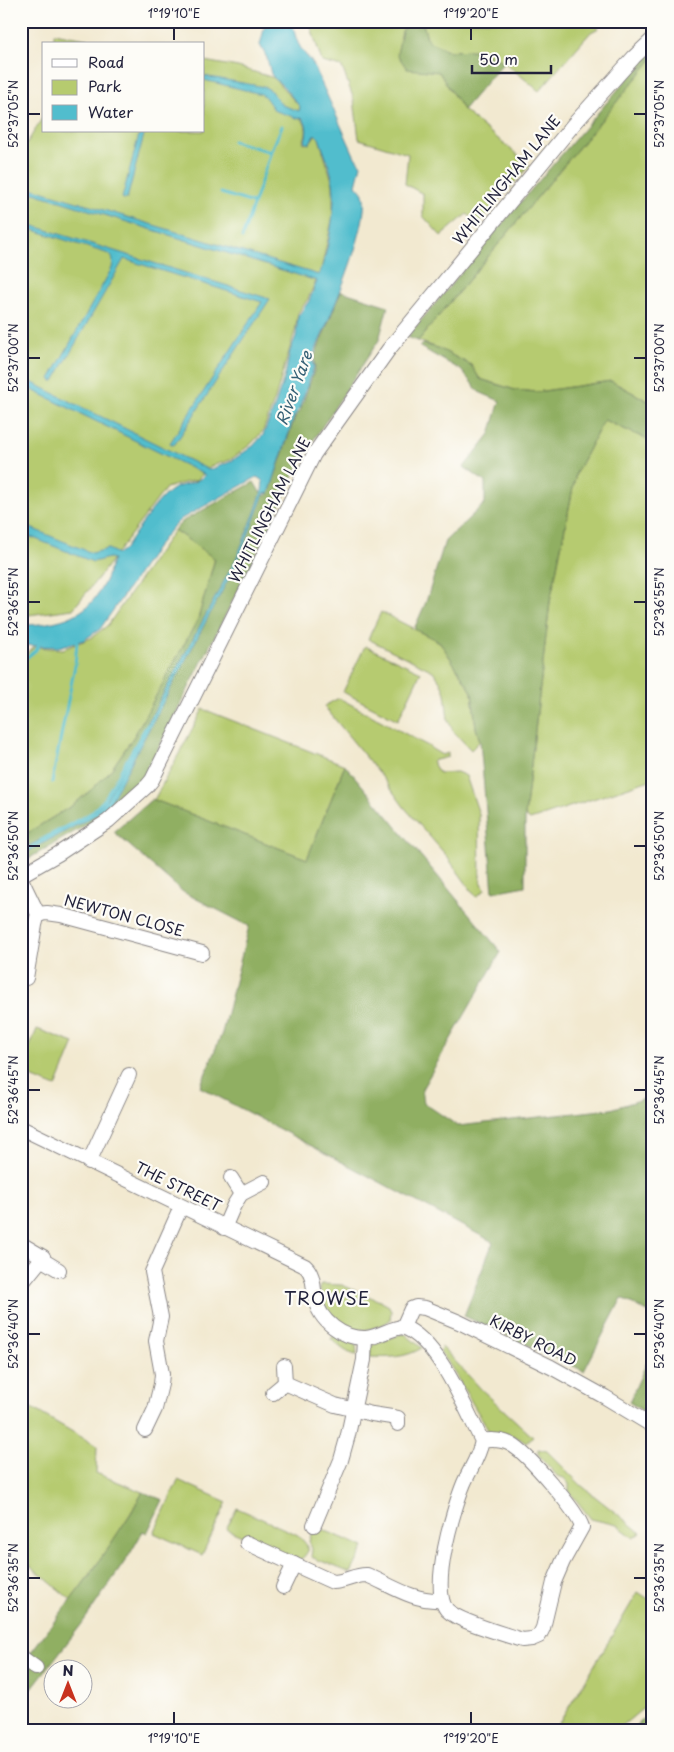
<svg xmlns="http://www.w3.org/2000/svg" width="674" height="1752" viewBox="0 0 674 1752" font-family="'Playpen Sans',sans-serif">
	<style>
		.green { fill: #b6cb6f; stroke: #6c7655 }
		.forest { fill: #90af62; stroke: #59684e }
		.water { fill: #51bdcd; stroke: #3a7084 }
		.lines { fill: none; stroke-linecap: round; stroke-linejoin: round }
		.stream { stroke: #51bdcd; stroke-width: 3 }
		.minor-casing { stroke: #8a8686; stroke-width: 16 }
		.minor { stroke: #fff; stroke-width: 14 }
		.ticks { fill: none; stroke: #22223b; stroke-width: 2 }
		.labels { text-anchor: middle; stroke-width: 4.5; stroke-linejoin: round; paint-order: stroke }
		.street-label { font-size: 15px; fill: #22223b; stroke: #fdfcf7 }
		.water-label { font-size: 16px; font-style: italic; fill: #356075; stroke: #fdfcf7 }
		.quarter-label { font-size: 18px; letter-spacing: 1px; fill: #22223b; stroke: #fdfcf7 }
		.neatline { fill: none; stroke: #22223b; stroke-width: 2 }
		.ticks-label { font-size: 12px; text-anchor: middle; fill: #22223b }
	</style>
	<rect width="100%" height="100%" fill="#fdfcf7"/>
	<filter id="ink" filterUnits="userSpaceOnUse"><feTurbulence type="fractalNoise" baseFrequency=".02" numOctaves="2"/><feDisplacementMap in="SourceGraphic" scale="10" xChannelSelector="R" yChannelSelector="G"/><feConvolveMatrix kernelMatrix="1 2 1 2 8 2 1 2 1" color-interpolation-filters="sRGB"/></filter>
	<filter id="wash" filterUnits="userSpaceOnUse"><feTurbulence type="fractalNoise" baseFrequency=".0096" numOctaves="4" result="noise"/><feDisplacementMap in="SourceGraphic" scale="20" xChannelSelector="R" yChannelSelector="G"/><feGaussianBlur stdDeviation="1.12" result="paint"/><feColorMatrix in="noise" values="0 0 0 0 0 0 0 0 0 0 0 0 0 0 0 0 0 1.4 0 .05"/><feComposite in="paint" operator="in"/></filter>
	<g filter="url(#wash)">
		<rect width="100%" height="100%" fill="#f2e9d0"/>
		<g class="green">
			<path d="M309 21H410L402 31 439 72 463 110 530 165 478 224 467 214 441 236 423 216V194L405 184 408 154 359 139 354 100 342 67 322 62Z"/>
			<path d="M422 21H594L599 28 591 32 539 91 504 62 493 56 477 50 450 51 428 41Z"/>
			<path d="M54 33 113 44H54Z"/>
			<path d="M653 58V405L648 401 611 381 537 392 515 390 480 379 471 365 438 348 418 341Z"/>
			<path d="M204 61 238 67 274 78 300 107 298 113C306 124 309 130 303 142L309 144 316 134 319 138 333 184V216L321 270 308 299 298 313 295 331 275 399 263 431 251 444 230 460 211 466 197 480 187 482 166 488 99 577 73 609 21 616V153L44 115V131H204Z"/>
			<path d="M604 420 653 442V779L530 820 525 816 550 602 576 473Z"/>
			<path d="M174 530 215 558 198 619 136 733 111 770 91 790 73 805 21 837V657L34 647 63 649 91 638 108 625Z"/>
			<path d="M381 612 440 642 472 692 476 728 480 741 471 750 453 731 448 720 445 693 440 681 433 671 368 639Z"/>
			<path d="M365 646 421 672 398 720 343 692Z"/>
			<path d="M339 698 430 747 432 749 442 755 448 753V757L432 761 439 773 457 772 466 776 479 814 480 878 485 890 476 897 445 854 404 807 383 778 324 706Z"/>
			<path d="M203 709 345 765 307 859 154 800Z"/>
			<path d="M37 1029 74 1043 56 1087 21 1073V1068Z"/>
			<path d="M321 1284 342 1285 380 1301 389 1306 391 1311 390 1320C371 1335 336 1334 324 1309 321 1302 320 1294 320 1286Z"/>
			<path d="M401 1334H405L422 1348C405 1358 389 1358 370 1357L371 1346Z"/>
			<path d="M334 1335 356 1345 357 1355C347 1354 339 1346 331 1339Z"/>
			<path d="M442 1347 482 1390 533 1437 526 1443C514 1434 504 1432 490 1433L448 1362 440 1352Z"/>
			<path d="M21 1402 97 1446 96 1473 143 1492C122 1530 97 1565 71 1600L21 1558Z"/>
			<path d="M538 1449 547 1451 582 1486 641 1533 634 1538 617 1525 591 1519 569 1491V1484L564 1478 557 1476 538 1454Z"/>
			<path d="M178 1480 227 1502 202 1555 154 1533Z"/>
			<path d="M237 1508 298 1535 306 1544 308 1551C305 1556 302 1560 296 1560L226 1529Z"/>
			<path d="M314 1526 364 1547 351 1573 311 1557 312 1549 309 1541Z"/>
			<path d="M638 1592 653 1602V1700L616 1731H554L585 1681Z"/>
		</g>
		<g class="forest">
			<path d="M410 21H422L428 41 450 51 477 50 504 62 463 110 439 72 407 69 397 54 402 31Z"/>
			<path d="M653 49V58L418 341 407 337 512 212Z"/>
			<path d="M341 291 388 306 379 340 301 459 270 527 139 786 98 818 21 863V837L73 805 91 790 111 770 134 736 198 619 215 559 174 530 183 521 254 482 260 492 265 496 269 494 295 417 300 411 315 368 314 358Z"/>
			<path d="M423 344 438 348 471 365 480 379 515 390 537 392 611 381 648 401 653 405V442L604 420 576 473 550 602 525 816V886L493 892 480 741 476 728 472 692 440 642 414 629 426 602 445 541 485 503V482L464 467 490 434 500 401 479 392 461 370 420 347Z"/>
			<path d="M345 765 501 952 422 1089 424 1103 458 1126 611 1109 653 1096V1179L646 1203 653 1226V1315L622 1298 584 1371 464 1316 493 1242 200 1087 222 1033 249 926 183 892 114 832 152 799 307 859Z"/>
			<path d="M653 1349V1418L629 1402Z"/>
			<path d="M143 1492 163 1500 147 1533 143 1531 130 1554 81 1625 21 1702V1665L92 1572 131 1513Z"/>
			<path d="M653 1712V1731H629Z"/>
		</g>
		<g class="water">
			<path d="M266 21H292C296 41 298 47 312 62L355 157 361 165 356 185C358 188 362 191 363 194 373 222 325 329 312 358L314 367 299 409 294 417 270 491 269 493 264 494 238 561 110 803 96 815 21 855V850L94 812 106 800 236 559 255 512 262 491 263 481 257 477 181 519 171 529 159 544 100 629 84 640 58 647 21 645V625C47 625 79 620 95 598 100 591 107 579 109 570 111 567 111 563 113 559L109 558 93 562 21 533V524L92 553 108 549 118 554 124 550C135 534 155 502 170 491 180 483 194 486 205 475L24 386 21 388V377L209 470 230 462 253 446 263 435 274 408 285 375 290 351 296 336 298 316 309 301 317 281 21 189V185L319 275C328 252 337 206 333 183 331 168 324 153 319 138L315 134 309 144 305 142C307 132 309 125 301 117V119C291 117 284 113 275 111L265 97 261 94 204 80V76L265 87 270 90 282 105 299 111 300 107 284 87 274 78 271 74 267 58 260 45Z"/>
			<path d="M140 131H145L127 199H124L122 198Z"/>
			<path d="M21 222 270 299 175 444 173 445 170 443 262 302 124 259 54 381H52L50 379 112 268C113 262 114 258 109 254L21 226Z"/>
		</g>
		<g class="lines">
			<g class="stream">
				<path d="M233 141 271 152"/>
				<path d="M221 193 253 203"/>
				<path d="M242 238 271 152 282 126"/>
				<path d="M21 662 36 650 40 643"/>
				<path d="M52 782 75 665 77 642"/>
				<path d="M41 840 91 813 104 800 147 725"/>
			</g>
		</g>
	</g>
	<g filter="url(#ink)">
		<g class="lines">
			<g class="minor-casing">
				<g id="minor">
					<path d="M21 875 58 854 108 821 147 786 152 780 314 454 389 349 573 125 634 57 653 39"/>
					<path d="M21 879 38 914 35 925 26 978"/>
					<path d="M38 914 47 913 61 915 202 953"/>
					<path d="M21 1128 305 1266C314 1274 313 1286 315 1298 319 1321 343 1339 366 1338 379 1337 390 1328 403 1327"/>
					<path d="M89 1162 129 1075"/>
					<path d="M231 1178 241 1194"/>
					<path d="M224 1228 234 1205 241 1194 264 1182"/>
					<path d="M21 1244 43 1257 44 1261 59 1270"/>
					<path d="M21 1284 43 1257"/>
					<path d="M403 1327C439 1341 465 1408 482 1441 479 1457 470 1469 464 1483 454 1507 429 1590 447 1610 459 1622 504 1634 522 1640L532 1639 539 1636 543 1628 554 1582 563 1561 582 1527C577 1511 528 1454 512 1445 504 1440 491 1439 482 1441"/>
					<path d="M403 1327 411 1309 416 1307 425 1308 459 1322 551 1367 605 1397 653 1426"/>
					<path d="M284 1366 285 1383 335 1405 372 1414 398 1418V1424"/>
					<path d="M273 1393 285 1383"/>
					<path d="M145 1430 155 1409 161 1384 162 1374 156 1341 161 1317 152 1272 181 1207"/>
					<path d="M314 1525 341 1460 348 1435 364 1360 365 1338"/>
					<path d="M247 1543 333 1582C345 1582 356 1574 367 1575 392 1586 414 1602 442 1600"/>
					<path d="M283 1587 294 1564"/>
					<path d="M21 1657 36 1668"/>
				</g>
			</g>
			<use href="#minor" class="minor"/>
		</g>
	</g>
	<path class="ticks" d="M174 28V40M471 28V40M28 114H40M634 114H646M28 358H40M634 358H646M28 602H40M634 602H646M28 846H40M634 846H646M28 1090H40M634 1090H646M28 1334H40M634 1334H646M28 1578H40M634 1578H646M174 1712V1724M471 1712V1724"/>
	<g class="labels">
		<g class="street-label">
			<text transform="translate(507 180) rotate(-51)" y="5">WHITLINGHAM LANE</text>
			<text transform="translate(270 510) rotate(-63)" y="5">WHITLINGHAM LANE</text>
			<text transform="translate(124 916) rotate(15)" y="5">NEWTON CLOSE</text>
			<text transform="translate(178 1187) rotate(26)" y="5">THE STREET</text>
			<text transform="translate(533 1341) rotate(27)" y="5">KIRBY ROAD</text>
		</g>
		<g class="water-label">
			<text transform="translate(294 388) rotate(-70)" y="6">River Yare</text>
		</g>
		<g class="quarter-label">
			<text x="327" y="1305">TROWSE</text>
		</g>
	</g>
	<rect width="674" height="1752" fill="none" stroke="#fdfcf7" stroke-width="55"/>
	<rect x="42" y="42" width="162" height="90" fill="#fdfcf7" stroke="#a5a5ac"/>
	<rect x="52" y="59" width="25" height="8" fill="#ffffff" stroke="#a5a5ac"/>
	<text x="88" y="68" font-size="15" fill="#22223b">Road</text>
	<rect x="52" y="80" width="25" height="15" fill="#b6cb6f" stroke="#a5a5ac"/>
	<text x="88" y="92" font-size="15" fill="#22223b">Park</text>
	<rect x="52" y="105" width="25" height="15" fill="#51bdcd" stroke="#a5a5ac"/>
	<text x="88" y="118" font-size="15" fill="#22223b">Water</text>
	<g transform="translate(68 1684)"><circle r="24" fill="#fdfcf7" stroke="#a5a5ac"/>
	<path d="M0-4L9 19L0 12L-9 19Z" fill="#c8321e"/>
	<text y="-8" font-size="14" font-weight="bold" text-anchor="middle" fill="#22223b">N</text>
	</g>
	<path d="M472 65v8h79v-8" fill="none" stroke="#22223b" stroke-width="2.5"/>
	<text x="479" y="65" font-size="15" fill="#22223b" stroke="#fdfcf7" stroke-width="4" paint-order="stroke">50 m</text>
	<rect x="28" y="28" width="618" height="1696" class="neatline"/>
	<g class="ticks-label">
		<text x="174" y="18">1°19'10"E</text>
		<text x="471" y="18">1°19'20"E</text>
		<text transform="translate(14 114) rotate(-90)" y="4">52°37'05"N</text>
		<text transform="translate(660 114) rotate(-90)" y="4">52°37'05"N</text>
		<text transform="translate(14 358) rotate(-90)" y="4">52°37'00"N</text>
		<text transform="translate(660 358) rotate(-90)" y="4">52°37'00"N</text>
		<text transform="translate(14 602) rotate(-90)" y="4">52°36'55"N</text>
		<text transform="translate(660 602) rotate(-90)" y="4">52°36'55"N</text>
		<text transform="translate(14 846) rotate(-90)" y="4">52°36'50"N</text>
		<text transform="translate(660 846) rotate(-90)" y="4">52°36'50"N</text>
		<text transform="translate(14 1090) rotate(-90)" y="4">52°36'45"N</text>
		<text transform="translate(660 1090) rotate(-90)" y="4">52°36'45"N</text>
		<text transform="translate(14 1334) rotate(-90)" y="4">52°36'40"N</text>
		<text transform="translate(660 1334) rotate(-90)" y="4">52°36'40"N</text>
		<text transform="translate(14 1578) rotate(-90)" y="4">52°36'35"N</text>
		<text transform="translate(660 1578) rotate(-90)" y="4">52°36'35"N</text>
		<text x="174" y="1743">1°19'10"E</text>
		<text x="471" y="1743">1°19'20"E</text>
	</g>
</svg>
